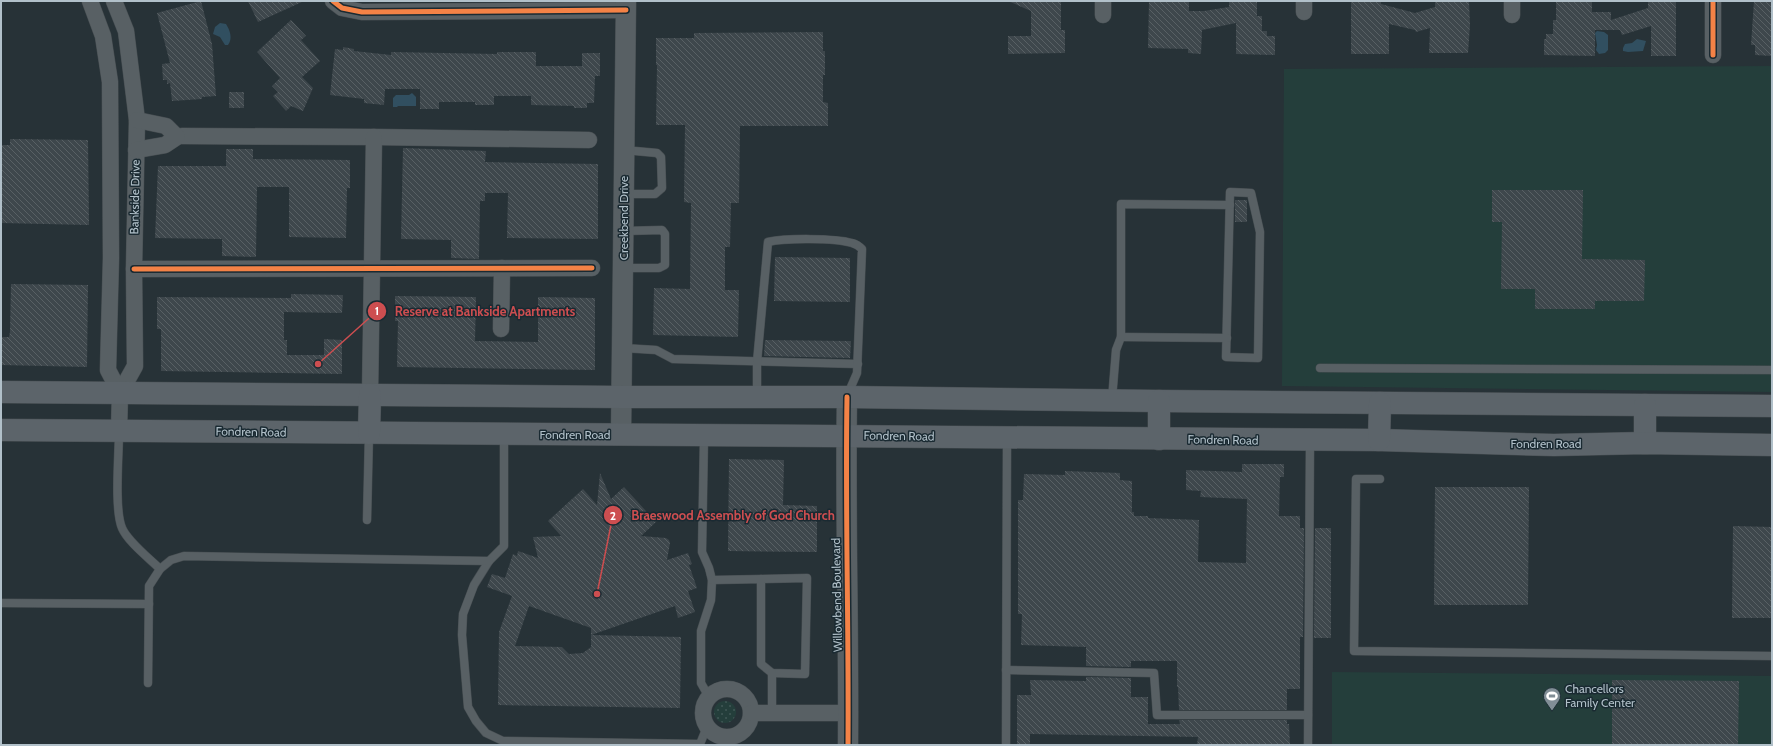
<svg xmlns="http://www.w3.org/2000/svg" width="1773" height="746" viewBox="0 0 1773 746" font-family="Cabin,sans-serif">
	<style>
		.grass { fill: url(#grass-dots) }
		.garden { fill: #243e3b }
		.water { fill: #314f60 }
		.building { fill: url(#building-back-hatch); fill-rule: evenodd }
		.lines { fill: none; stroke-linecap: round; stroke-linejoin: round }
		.service-casing { stroke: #464d51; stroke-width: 9 }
		.minor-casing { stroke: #464d51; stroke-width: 17 }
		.tertiary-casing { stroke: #464d51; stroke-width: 21 }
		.secondary-casing { stroke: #464d51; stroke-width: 23 }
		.service { stroke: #586064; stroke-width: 8 }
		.minor { stroke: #586064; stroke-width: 16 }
		.tertiary { stroke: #586064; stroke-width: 20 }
		.secondary { stroke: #5c646a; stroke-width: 22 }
		.cycleway-casing { stroke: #1a2a32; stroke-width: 8 }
		.cycleway { stroke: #f48246; stroke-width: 5 }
		.labels { text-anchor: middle; stroke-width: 3; stroke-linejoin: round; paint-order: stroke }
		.street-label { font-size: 12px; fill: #b1c0c9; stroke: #1a2a32 }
		.poi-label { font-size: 12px; fill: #b1c0c9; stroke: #1a2a32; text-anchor: start }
		.leader { fill: none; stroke: #cd4e50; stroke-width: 1.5 }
		.callout-dot { fill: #cd4e50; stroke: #1a2a32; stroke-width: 1.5 }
		.mark-label { font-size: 12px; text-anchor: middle; font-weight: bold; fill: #fff }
		.callout-label { font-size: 13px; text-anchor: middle; font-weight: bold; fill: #cd4e50; stroke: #1a2a32; stroke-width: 3; stroke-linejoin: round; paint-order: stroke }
	</style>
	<defs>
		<pattern id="grass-dots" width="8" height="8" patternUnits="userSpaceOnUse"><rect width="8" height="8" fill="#243e3b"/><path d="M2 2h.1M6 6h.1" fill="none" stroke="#415856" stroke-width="1.8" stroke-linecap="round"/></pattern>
		<pattern id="building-back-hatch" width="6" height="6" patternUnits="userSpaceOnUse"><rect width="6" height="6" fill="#3e474c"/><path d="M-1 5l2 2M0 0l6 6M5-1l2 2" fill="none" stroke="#586064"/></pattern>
	</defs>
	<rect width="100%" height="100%" fill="#273237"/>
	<circle class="grass" cx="725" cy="712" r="11"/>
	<g class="garden">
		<path d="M1772 66V392L1282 386 1284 69Z"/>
		<path d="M1332 672 1772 676V745H1332Z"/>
	</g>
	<g class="water">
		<path d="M220 23 226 24C230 30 233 39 228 45H225L220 37 213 34 215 27Z"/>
		<path d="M1597 31 1604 32 1608 35V50L1605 53 1599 54 1596 50 1597 45 1595 33Z"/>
		<path d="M1637 39 1646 41 1643 51 1628 52 1623 51V48L1625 44 1632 43Z"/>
		<path d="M412 93 416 97V106H398L397 107H393V98L396 95H409Z"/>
	</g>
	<g class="building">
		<path d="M201 1 212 44 216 96 202 97V99L172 101 170 83 167 84V80H163L162 64 170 63 157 13Z"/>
		<path d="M248 1H304L258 22Z"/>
		<path d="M1008 1H1061V30H1065V53L1008 54V36H1031V11Z"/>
		<path d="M1149 1H1189V11H1204L1229 7V1H1257V16H1262V31H1267V36H1275V55L1236 54V23L1202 30 1201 54 1188 53V49L1148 48Z"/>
		<path d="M1351 1H1381V4L1415 13 1435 7V1H1469L1470 25 1468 53H1429L1430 28 1416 32 1415 30 1389 24V54H1351Z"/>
		<path d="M1556 1H1592V12H1611V20L1648 8V1H1676V56H1651V26L1622 35 1620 30H1595V56L1544 55V39H1546V34H1553V20H1556Z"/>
		<path d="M1754 1H1772V56L1755 55V45H1751Z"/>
		<path d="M291 20 306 36 301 40 320 61 302 77 313 88 303 111 291 106 286 111 273 96 278 92 272 86 280 78 257 52Z"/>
		<path d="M823 32V51H825V75H823V102L828 103V126H740L739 203H731L730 247H725V290H739L738 337 653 335 654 288 690 289 691 203 684 202 685 125H656L657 65H656V38H694V33Z"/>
		<path d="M343 47 354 49V51L391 55V52L497 54V52H536V66H582V53H600V76H595L594 103H587V108H574V106L531 105V96H494V105H475V102H439V109H420V89H385L384 105 364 103V99L330 95 335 49 343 50Z"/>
		<rect x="229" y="92" width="15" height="16"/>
		<path d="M10 139 88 140 89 225 1 223V145H10Z"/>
		<path d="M403 148 486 151 485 162 598 164V239L507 238 508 193H485V201H480L479 259 451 258V240L401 239Z"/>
		<path d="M226 149H253V159L350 160V188H347L346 238 289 237V187H257L256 257 222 256V239L155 238 158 166H226Z"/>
		<path d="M1492 190H1583L1582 259 1645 260 1644 301H1595V309H1535V289H1501L1502 222H1492Z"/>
		<rect x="1235" y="200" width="12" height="22"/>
		<path d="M775 257 850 258V302L774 301Z"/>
		<path d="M11 284 88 285 87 367 1 365V337H9L10 332Z"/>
		<path d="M291 294 343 295 342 313 284 312V340H287V355H324V339L342 340V374L161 371V329H157V297L291 298Z"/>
		<path d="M395 296 476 297 475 341 538 342V297L595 298V370L397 367 398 321H395Z"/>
		<path d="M765 340 851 341 850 358 764 356Z"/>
		<path d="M729 459 784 460 783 505 817 506V552L728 551Z"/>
		<path d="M1242 464H1284V477H1280L1279 516H1300V528H1304L1303 637H1300V689H1287V710H1179L1178 687H1177V661H1131V667L1086 666V647L1021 645 1022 614H1018V500H1023L1024 474 1065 475V471L1120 473V480L1132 481V512H1134V516H1148V518L1199 520 1198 562 1246 563 1247 499 1200 497 1201 491 1186 490V470L1242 472Z"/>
		<path d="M600 473 611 499 624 487 656 522 641 536 666 538 669 540 670 543 667 560 688 553 692 564 689 565 697 588 688 591 695 612 678 618 675 606 591 635 681 637 680 708 498 705 499 632 512 596 487 587 492 574 505 578 513 554 517 556 518 551 538 558 533 537 561 536 548 521 583 489 597 505ZM529 606 591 628V647L583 653 569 654 562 647 515 646Z"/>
		<path d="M1435 487H1529L1528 605H1434Z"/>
		<path d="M1733 526 1772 527V618H1732Z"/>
		<path d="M1315 528H1331V638H1314Z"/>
		<path d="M1086 677 1131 678V697H1148V724H1180L1179 720H1287V724H1289L1290 745H1197L1198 737 1030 734V744H1017V695H1031L1030 680 1086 681Z"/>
		<path d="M1612 680 1739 681 1738 745H1612Z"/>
	</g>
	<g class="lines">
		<g class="service-casing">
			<g id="service">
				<path d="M1230 192 1251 193 1260 232 1258 358 1226 357Z"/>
				<path d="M624 194H655L662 188 661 157 657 153 624 150"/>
				<path d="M624 268H659L665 265V234L662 230 624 231"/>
				<path d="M1121 337 1227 338"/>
				<path d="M623 348 656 350 673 359 858 364"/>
				<path d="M1320 368 1772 370"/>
				<path d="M757 396V362L768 242C785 238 835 238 852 243 856 244 859 246 862 249L857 373 847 396"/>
				<path d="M1112 399 1116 350 1121 337V204L1230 205"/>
				<path d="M119 432C119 454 114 509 122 528 128 542 149 558 160 569"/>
				<path d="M504 435V546L489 561 474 585 463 614 462 635 468 707 476 721 486 733 503 741 700 744 707 727"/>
				<path d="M704 437 702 552 709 568 712 580 711 600 701 631V683L709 697"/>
				<path d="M1380 479H1356L1354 651 1772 656"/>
				<path d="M367 520 369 434"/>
				<path d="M712 580 807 578 805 674 772 673 761 664V579"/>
				<path d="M1 603 149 604"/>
				<path d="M1006 670 1154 673 1157 715H1308"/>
				<path d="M148 683 149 586 160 569 171 560 184 556 489 561"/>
				<path d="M772 714V673"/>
				<path d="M1006 745 1007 438"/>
				<path d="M1308 745 1310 441"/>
			</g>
		</g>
		<g class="minor-casing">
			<g id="minor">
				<path d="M90 1 103 36 110 82 111 258 108 370 120 393"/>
				<path d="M114 1 126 31 137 120 134 269 135 366 120 393 119 431"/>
				<path d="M333 1 342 8 362 12 626 10"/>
				<path d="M1304 1V12"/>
				<path d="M1103 15V1"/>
				<path d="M1512 15V1"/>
				<path d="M1713 55V1"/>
				<path d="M182 136 374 137 589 140"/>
				<path d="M136 150 165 145 177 137 166 126 137 120"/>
				<path d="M134 269 592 268"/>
				<path d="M501 329 502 268"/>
				<path d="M370 395 374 137"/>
				<circle cx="727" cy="713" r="24"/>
				<path d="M751 713H848"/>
			</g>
		</g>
		<g class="tertiary-casing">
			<g id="tertiary">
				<path d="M847 397C845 513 849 629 848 745"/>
				<path d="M621 435 626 1"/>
			</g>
		</g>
		<g class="secondary-casing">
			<g id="secondary">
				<path d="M1 392 623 397H847L1159 401 1772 406"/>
				<path d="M1645 405V443"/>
				<path d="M1 430 1379 440 1554 445 1645 443 1772 445"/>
				<path d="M369 433 370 395"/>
				<path d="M1159 439V401"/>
				<path d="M1379 440 1380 403"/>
			</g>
		</g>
		<use href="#service" class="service"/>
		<use href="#minor" class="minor"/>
		<use href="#tertiary" class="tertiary"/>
		<use href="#secondary" class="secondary"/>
		<g class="cycleway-casing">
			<g id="cycleway">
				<path d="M333 1 342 8 362 12 626 10"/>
				<path d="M1713 55V1"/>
				<path d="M134 269 592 268"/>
				<path d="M847 397C845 513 849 629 848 745"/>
			</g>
		</g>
		<use href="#cycleway" class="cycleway"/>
	</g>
	<defs>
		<g id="stadium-pin" transform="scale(0.9)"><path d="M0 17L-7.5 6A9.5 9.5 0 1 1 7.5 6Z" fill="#818e96" stroke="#1a2a32"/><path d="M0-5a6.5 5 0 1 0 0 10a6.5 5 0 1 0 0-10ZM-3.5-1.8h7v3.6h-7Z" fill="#fff"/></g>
	</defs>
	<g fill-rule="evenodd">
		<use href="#stadium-pin" x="1552" y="696"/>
	</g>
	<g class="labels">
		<g class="street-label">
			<text transform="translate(135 197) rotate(-89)" y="4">Bankside Drive</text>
			<text transform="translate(624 218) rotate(-90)" y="4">Creekbend Drive</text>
			<text transform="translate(251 432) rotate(1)" y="4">Fondren Road</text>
			<text x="575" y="439">Fondren Road</text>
			<text transform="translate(899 436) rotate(1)" y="4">Fondren Road</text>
			<text transform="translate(1223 440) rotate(1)" y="4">Fondren Road</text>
			<text x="1546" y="448">Fondren Road</text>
			<text transform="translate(837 595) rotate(-91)" y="4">Willowbend Boulevard</text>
		</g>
		<g class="poi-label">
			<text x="1565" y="693">Chancellors<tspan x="1565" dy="14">Family Center</tspan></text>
		</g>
	</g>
	<path class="leader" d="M318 364L377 311M597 594L613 515"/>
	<g class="callout-dot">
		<circle cx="318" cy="364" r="4"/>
		<circle cx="597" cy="594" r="4"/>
		<circle cx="377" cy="311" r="10"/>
		<circle cx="613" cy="515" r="10"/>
	</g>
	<g class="mark-label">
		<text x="377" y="315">1</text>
		<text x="613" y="520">2</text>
	</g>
	<g class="callout-label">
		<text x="485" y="316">Reserve at Bankside Apartments</text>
		<text x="733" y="520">Braeswood Assembly of God Church</text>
	</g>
	<rect width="1773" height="746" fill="none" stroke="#b1c0c9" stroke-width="4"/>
</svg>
